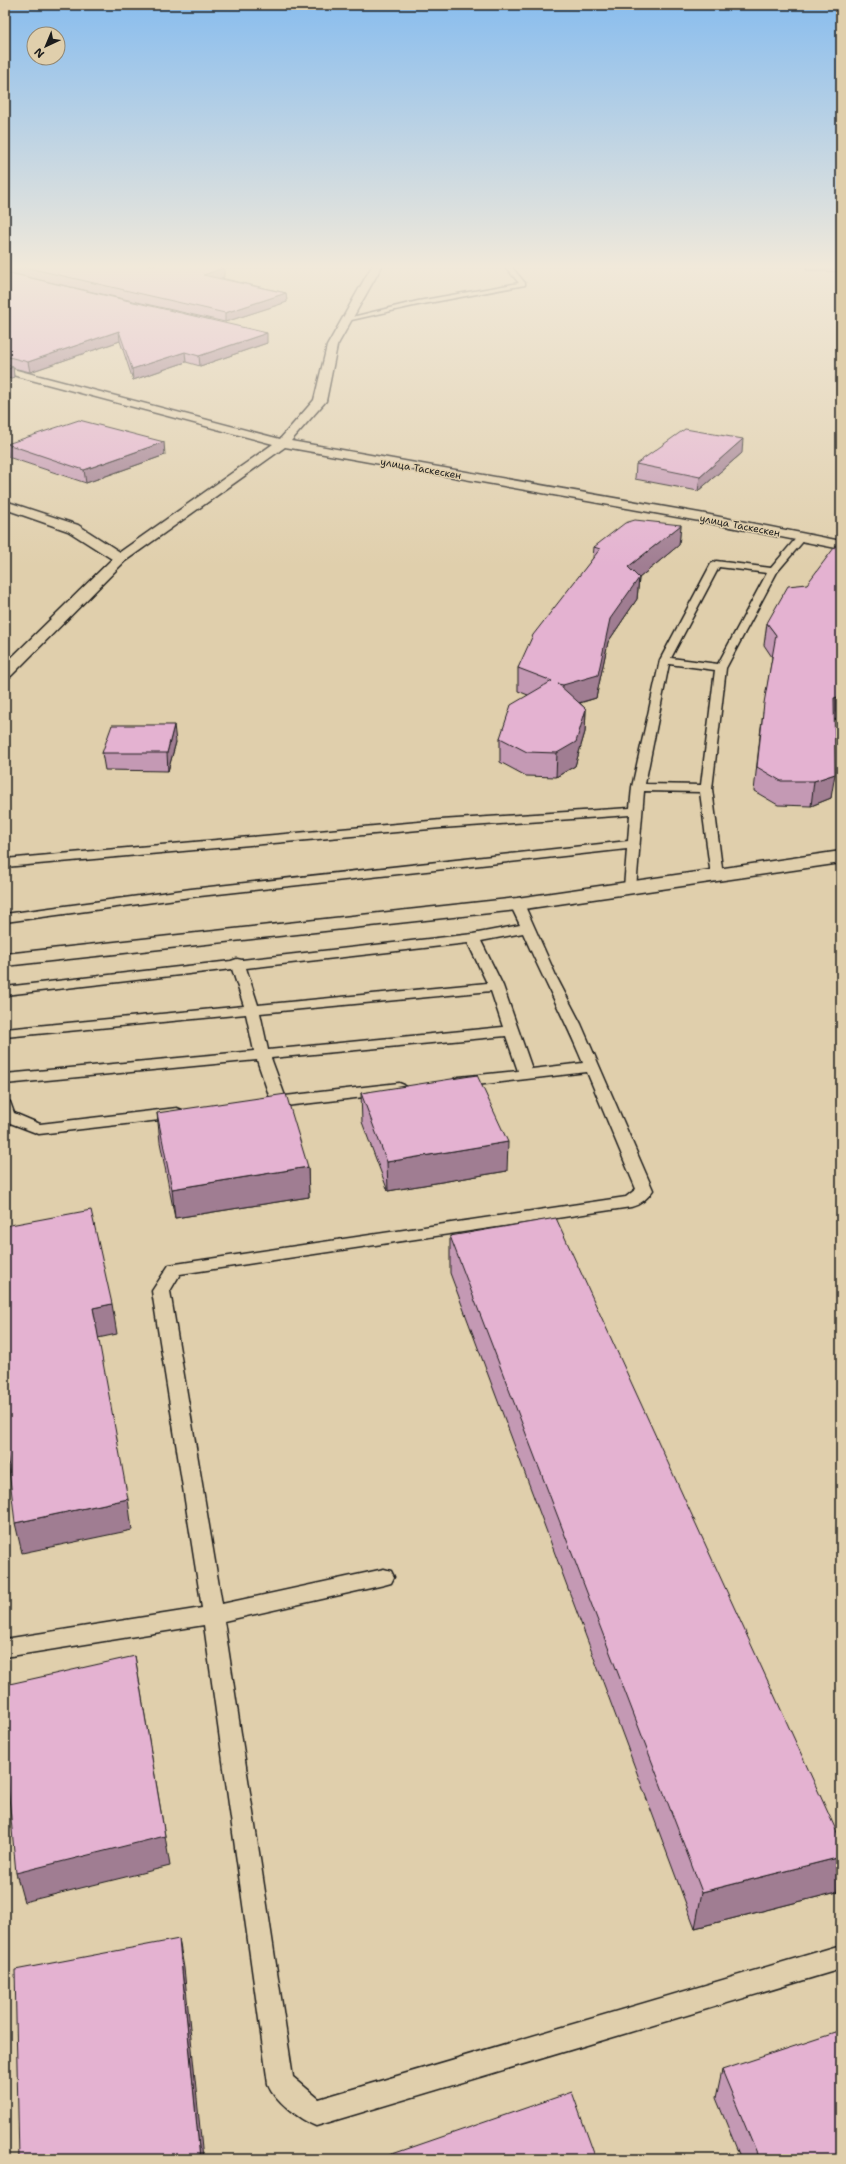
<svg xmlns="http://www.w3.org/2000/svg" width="846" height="2164" viewBox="0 0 846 2164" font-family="'Shantell Sans',sans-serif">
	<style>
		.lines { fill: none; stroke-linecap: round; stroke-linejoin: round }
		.lane-casing { stroke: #1c1c1c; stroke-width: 3 }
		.street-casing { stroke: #1c1c1c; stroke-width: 3 }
		.lane { fill: #e0cfac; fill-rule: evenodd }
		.street { fill: #e0cfac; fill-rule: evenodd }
		.wall { fill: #c499b4; stroke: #1c1c1c }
		.shaded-wall { fill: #a07d92; stroke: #1c1c1c }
		.building { fill: #e4b2d1; stroke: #1c1c1c }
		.labels { text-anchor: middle; stroke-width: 3; stroke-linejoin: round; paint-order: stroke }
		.far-street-label { font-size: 10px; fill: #1c1c1c; stroke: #e0cfac }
	</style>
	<rect width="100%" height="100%" fill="#e0cfac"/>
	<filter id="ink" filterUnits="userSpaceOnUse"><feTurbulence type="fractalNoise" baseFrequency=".025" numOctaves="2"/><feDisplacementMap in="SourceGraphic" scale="8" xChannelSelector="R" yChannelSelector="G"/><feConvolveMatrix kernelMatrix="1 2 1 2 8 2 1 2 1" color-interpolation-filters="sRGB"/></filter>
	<g filter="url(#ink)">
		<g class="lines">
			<g class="lane-casing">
				<g id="lane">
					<path d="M503 264H509L525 283V285L418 305 347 321 344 319 418 301 519 283Z"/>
					<path d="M801 535 806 538 777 572 726 668 712 789 723 876 722 879H712L711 876 700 792 644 791 636 888 630 892 624 888 627 849 191 897 5 922V914L191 889 628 841 630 815 441 828 5 867V859L441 820 630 808 632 787 660 660 711 564 716 561 771 568 798 536ZM719 567 767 573 718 664 671 658ZM669 664 715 670 701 785 645 784Z"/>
					<path d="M517 900 524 904 557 978 581 1024 653 1190C648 1198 640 1205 631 1207L180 1274 170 1291 222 1604 384 1569 391 1571 394 1577 391 1583 384 1585 224 1621 293 2077 319 2099 841 1945V1969L316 2126C299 2119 275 2101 268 2084L204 1625 5 1657V1639L202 1608 152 1291 169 1265 626 1197 636 1189 587 1072 459 1087 454 1085 452 1082 454 1079 459 1077 518 1071 506 1036 271 1058 285 1096 399 1083 404 1085 407 1088 404 1091 399 1093 268 1108 263 1106 260 1103 263 1100 270 1098 257 1060 5 1084V1074L254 1051 246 1014 5 1037V1029L244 1006 232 969 5 995V987L231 961 237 959 242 960 473 934 520 925 510 904ZM523 933C542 977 565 1019 583 1063L532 1069 503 986 481 941ZM468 943 487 983 258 1005 246 968ZM491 991 503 1027 268 1050 260 1013Z"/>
					<path d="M5 1100 10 1102 14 1113 40 1124 177 1108 182 1110 185 1113 182 1116 177 1118 39 1134 5 1121Z"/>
				</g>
			</g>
			<g class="street-casing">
				<g id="street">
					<path d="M373 264H383L337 346 326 401 291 441 705 514 841 541V549L705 522 285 447 125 561 11 676 5 678V664L112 559 68 531 5 509V501L78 525 120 552 273 444 5 373V367L280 439 314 400 327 346Z"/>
					<path d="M841 851V863L517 910 5 966V954L517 898Z"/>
				</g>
			</g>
			<use href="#lane" class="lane"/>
			<use href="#street" class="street"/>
		</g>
		<g class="wall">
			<path d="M5 264H204L224 277 221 278 286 293 287 302 225 322 5 272 267 343 200 366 186 362 133 380 120 341 30 372 13 368 14 377 5 380Z"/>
			<path d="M807 264H841V266L839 272 806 270Z"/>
			<path d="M7 444 165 455 86 483 8 457Z"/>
			<path d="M742 453 698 491 635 479 636 464Z"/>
			<path d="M681 525 679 545 639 578 637 599 608 642 596 698 580 703 586 709 585 732 575 766 556 777 526 776 500 762V738L528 695 518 691V668L593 558 594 547Z"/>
			<path d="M767 623 839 718 834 720 831 798 811 806 778 805 754 791 761 727 772 657 764 645Z"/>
			<path d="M176 742 168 771 105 770 102 753Z"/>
			<path d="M361 1093 507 1171 388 1191 362 1122Z"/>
			<path d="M157 1113 308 1167 309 1197 175 1218 160 1142Z"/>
			<path d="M450 1236 841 1841V1879L837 1892 695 1928 450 1273Z"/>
			<path d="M722 2070 841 2159H741L716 2098Z"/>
		</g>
		<g class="shaded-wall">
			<path d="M840 264H841V266L839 272Z"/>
			<path d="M224 268V277L204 284 203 275Z"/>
			<path d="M286 293 287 302 225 322V313Z"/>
			<path d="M119 331 120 341 30 372 28 362Z"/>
			<path d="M267 333V343L200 366 199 356Z"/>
			<path d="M185 352 186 362 133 380 132 369Z"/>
			<path d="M13 367 14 377 5 380V370Z"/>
			<path d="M743 439 742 453 698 491 700 477Z"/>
			<path d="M164 442 165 455 86 483 84 470Z"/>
			<path d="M681 525 679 545 639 578 637 599 608 642 596 698 561 708 563 685 610 619 628 567Z"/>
			<path d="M841 696V704L839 718 831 721 834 698Z"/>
			<path d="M586 709 585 732 575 766 556 777 557 753Z"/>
			<path d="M174 725 176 742 168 771 167 753Z"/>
			<path d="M835 774 831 798 811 806 814 781Z"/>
			<path d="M508 1142 507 1171 388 1191 387 1162Z"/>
			<path d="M308 1167 309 1197 175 1218 172 1189Z"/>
			<path d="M112 1304 117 1334 98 1338 93 1308Z"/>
			<path d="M128 1499 132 1530 22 1553 15 1523Z"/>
			<path d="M135 1656 170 1866 24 1902 16 1873Z"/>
			<path d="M841 1857V1879L837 1892 695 1928 702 1892Z"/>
			<path d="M179 1939 184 1968 203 2159H200Z"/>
		</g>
		<g class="building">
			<path d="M11 264H204L224 268 203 275 286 293 225 313Z"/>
			<path d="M5 272 267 333 199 356 185 352 132 369 119 331 28 362 5 356Z"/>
			<path d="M5 364 13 367 5 370Z"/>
			<path d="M79 420 164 442 84 470 7 444Z"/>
			<path d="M685 429 743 439 700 477 636 464Z"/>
			<path d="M635 520 681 525 628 567 639 578 610 619 598 675 563 685 558 684 586 709 576 742 557 753 527 752 500 738 511 705 552 681 518 668 533 635 600 549 594 547 625 523Z"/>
			<path d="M840 540H841V696L834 698 835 774 814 781H781L757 767 764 703 776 635 767 623 788 586 807 584Z"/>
			<path d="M112 725H174L167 753H102Z"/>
			<path d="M477 1075 508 1142 387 1162 361 1093Z"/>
			<path d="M286 1094 308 1167 172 1189 157 1113Z"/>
			<path d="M91 1210 112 1304 93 1308 128 1499 15 1523 5 1434V1226Z"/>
			<path d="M556 1218 841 1841V1857L702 1892 450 1236Z"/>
			<path d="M135 1656 165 1836 16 1873 5 1753V1685Z"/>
			<path d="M179 1939 200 2159H19L15 1970Z"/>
			<path d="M841 2031V2159H759L722 2070Z"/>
			<path d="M572 2092 596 2159H378Z"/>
		</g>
	</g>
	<linearGradient id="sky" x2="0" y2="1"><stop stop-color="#89bdee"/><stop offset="0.47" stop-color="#f1e9da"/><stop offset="1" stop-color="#f1e9da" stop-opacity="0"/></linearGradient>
	<rect width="846" height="567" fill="url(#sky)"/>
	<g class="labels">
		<g class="far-street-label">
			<text transform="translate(421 468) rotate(10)" y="4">улица Таскескен</text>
			<text transform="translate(740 525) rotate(11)" y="4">улица Таскескен</text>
		</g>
	</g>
	<rect width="846" height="2164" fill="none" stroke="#e0cfac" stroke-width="20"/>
	<rect x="10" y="10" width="826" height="2144" fill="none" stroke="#1c1c1c" stroke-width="1.5" filter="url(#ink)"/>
	<g transform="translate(46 46) rotate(224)"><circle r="19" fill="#e0cfac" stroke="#928772"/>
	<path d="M0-3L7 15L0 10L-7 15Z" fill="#1c1c1c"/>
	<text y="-6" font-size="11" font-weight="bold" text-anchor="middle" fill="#1c1c1c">N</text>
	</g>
</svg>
